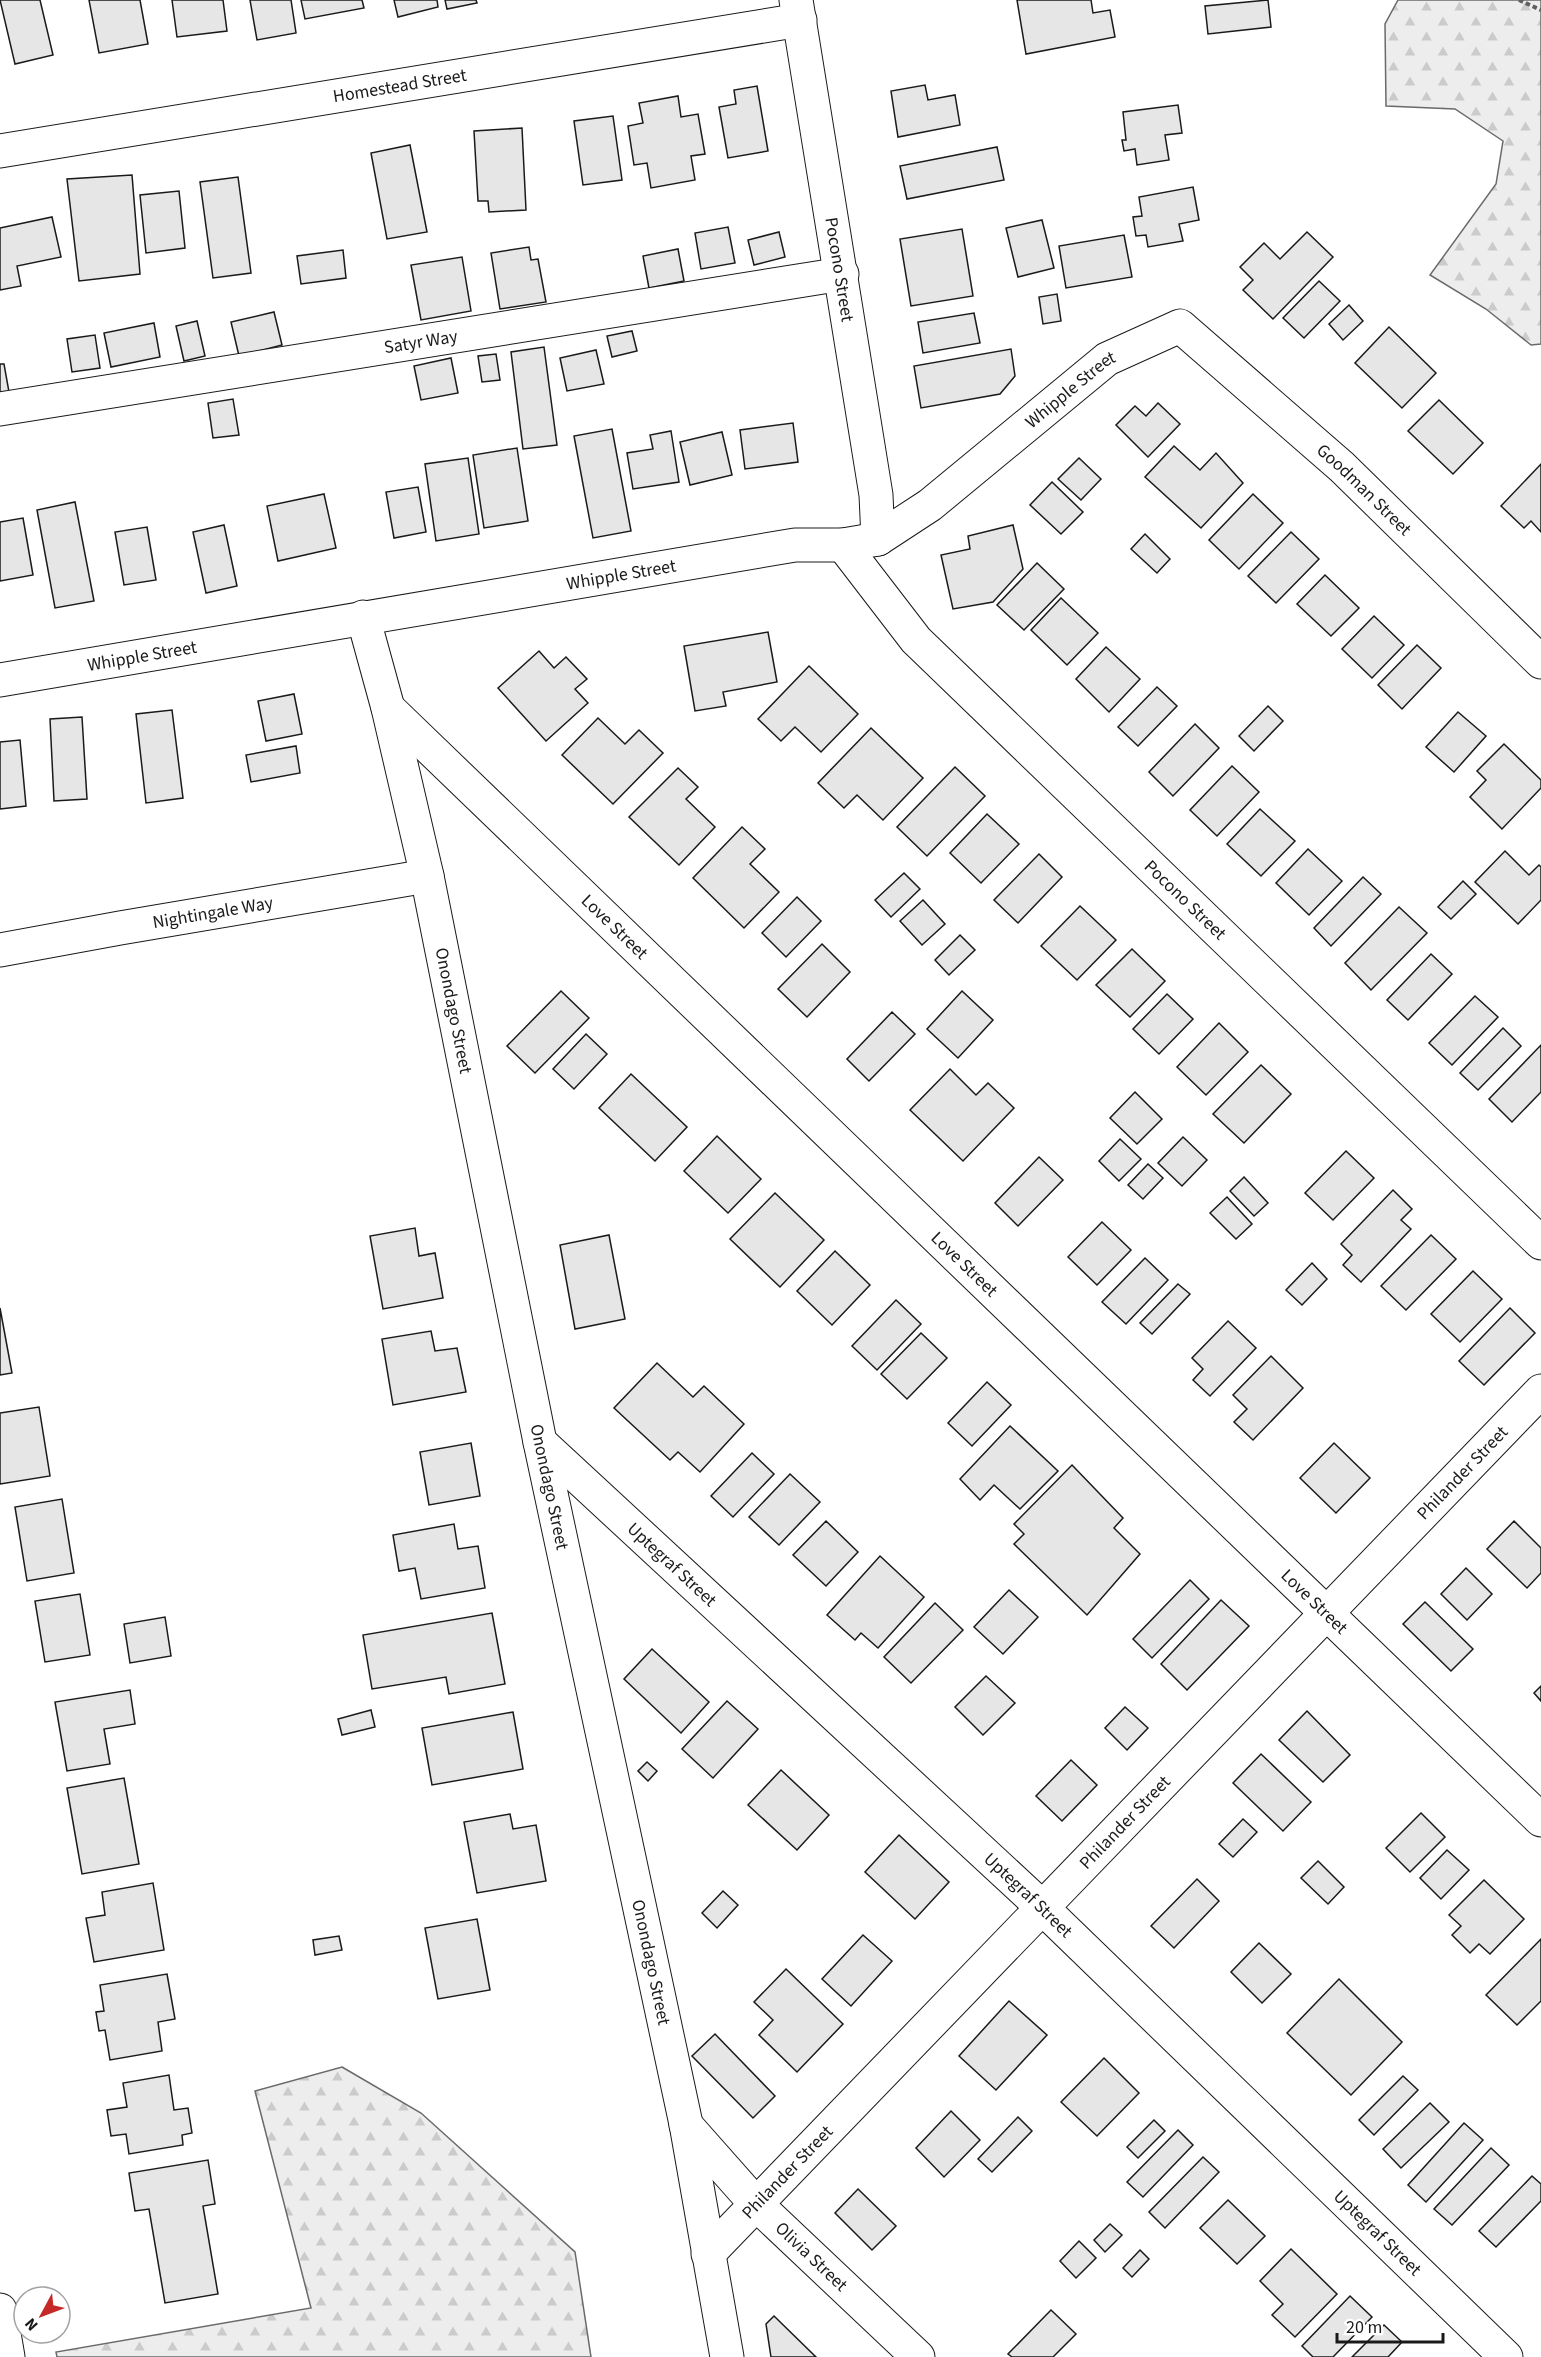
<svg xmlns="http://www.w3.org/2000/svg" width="1541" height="2357" viewBox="0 0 1541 2357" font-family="'Source Sans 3',sans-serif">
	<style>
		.forest { fill: url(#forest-firs); stroke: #6a6a6a; stroke-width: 1.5 }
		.building { fill: #e6e6e6; stroke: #1a1a1a; stroke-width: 1.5 }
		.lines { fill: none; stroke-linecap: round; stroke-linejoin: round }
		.minor-casing { stroke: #1a1a1a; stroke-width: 35 }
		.major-casing { stroke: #1a1a1a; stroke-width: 35 }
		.path { stroke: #5f5f5f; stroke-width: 4; stroke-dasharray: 4.5 3; stroke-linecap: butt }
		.minor { stroke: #fff; stroke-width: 33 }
		.major { stroke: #fff; stroke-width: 33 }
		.labels { text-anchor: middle; stroke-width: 4.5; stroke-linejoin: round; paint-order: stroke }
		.street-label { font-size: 18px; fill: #1a1a1a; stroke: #fff }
	</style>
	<defs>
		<pattern id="forest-firs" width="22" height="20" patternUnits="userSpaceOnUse" patternTransform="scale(1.5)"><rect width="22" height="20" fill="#ededed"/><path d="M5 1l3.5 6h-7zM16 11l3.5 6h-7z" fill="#cbcbcb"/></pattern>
	</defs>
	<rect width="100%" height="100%" fill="#fff"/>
	<g class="forest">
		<path d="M1398 0H1541V344L1531 345 1486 309 1430 275 1496 184 1503 141 1455 109 1386 106 1385 24Z"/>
		<path d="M342 2067 421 2113 575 2252 591 2357H57L56 2352 311 2308 255 2091Z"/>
	</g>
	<g class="building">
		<path d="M0 0H40L53 55 15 64Z"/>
		<path d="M89 0H140L148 44 99 53Z"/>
		<path d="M172 0H223L227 31 177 37Z"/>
		<path d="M250 0H291L296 33 257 40Z"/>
		<path d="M301 0H362L364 8 305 19Z"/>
		<path d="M394 0H437L438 7 398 17Z"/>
		<path d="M445 0H476L477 3 447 9Z"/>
		<path d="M1017 0H1091L1093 13 1110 10 1115 37 1026 54Z"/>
		<path d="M1268 0 1271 27 1208 34 1205 6Z"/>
		<path d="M925 85 928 100 955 95 960 125 898 137 891 91Z"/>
		<path d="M757 86 768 151 728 158 719 107 736 104 734 90Z"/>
		<path d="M678 96 681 117 698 114 705 154 691 156 695 180 651 188 647 163 634 165 628 126 643 123 639 103Z"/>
		<path d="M1178 105 1182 133 1165 135 1169 160 1137 165 1135 149 1124 151 1122 140H1126L1123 112Z"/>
		<path d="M613 116 622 180 583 185 574 121Z"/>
		<path d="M522 128 526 210 489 212 488 201H478L474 131Z"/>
		<path d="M410 145 427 232 387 239 371 153Z"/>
		<path d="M997 147 1004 180 907 199 900 166Z"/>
		<path d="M132 175 140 274 79 281 67 179Z"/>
		<path d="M238 177 251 273 213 278 200 182Z"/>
		<path d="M1193 187 1199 220 1179 224 1183 241 1148 247 1146 235 1136 236 1133 217 1142 216 1139 197Z"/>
		<path d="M179 191 185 248 146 253 140 195Z"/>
		<path d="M52 217 61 257 17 266 21 286 0 290V228Z"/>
		<path d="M1042 220 1054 268 1018 277 1006 228Z"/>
		<path d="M728 227 735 263 701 269 695 233Z"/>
		<path d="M962 229 973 296 911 306 900 239Z"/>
		<path d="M779 232 785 257 754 265 748 240Z"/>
		<path d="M1307 232 1333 257 1273 319 1243 290 1253 280 1240 267 1264 243 1280 259Z"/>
		<path d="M1124 235 1132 277 1066 288 1059 246Z"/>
		<path d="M529 247 531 260 538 259 546 302 500 309 491 253Z"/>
		<path d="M678 249 684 281 649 288 643 256Z"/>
		<path d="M343 250 346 278 301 284 297 256Z"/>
		<path d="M462 257 471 311 421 320 411 265Z"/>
		<path d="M1319 281 1340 301 1304 338 1283 318Z"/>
		<path d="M1057 294 1061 321 1043 324 1039 297Z"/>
		<path d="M1349 305 1363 321 1343 340 1329 324Z"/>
		<path d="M274 312 282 345 239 356 231 322Z"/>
		<path d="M974 313 980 343 923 353 918 322Z"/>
		<path d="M197 321 205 356 184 361 176 326Z"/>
		<path d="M154 323 160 357 111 367 104 333Z"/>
		<path d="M1389 327 1436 373 1402 408 1355 363Z"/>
		<path d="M632 331 637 351 612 357 607 336Z"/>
		<path d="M95 335 100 368 72 372 67 339Z"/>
		<path d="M544 347 557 445 523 449 511 352Z"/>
		<path d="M1011 349 1015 376 1000 394 921 408 914 366Z"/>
		<path d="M596 350 604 384 567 391 560 358Z"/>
		<path d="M496 354 500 380 482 382 478 356Z"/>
		<path d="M451 358 458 393 421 400 414 366Z"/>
		<path d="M0 364H4L9 392 0 394Z"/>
		<path d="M233 399 239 435 213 438 208 403Z"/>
		<path d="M1439 400 1483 443 1453 474 1408 431Z"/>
		<path d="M1158 403 1180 424 1148 457 1116 425 1135 406 1146 416Z"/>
		<path d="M793 423 798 462 745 469 740 430Z"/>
		<path d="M612 429 631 531 593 538 574 436Z"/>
		<path d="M671 431 679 482 633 489 627 453 653 449 650 435Z"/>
		<path d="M722 432 732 475 690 485 680 442Z"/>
		<path d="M1174 446 1200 470 1216 453 1243 483 1201 528 1145 477Z"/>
		<path d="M517 448 528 521 484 528 473 455Z"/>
		<path d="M468 458 479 534 436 541 425 464Z"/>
		<path d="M1079 458 1101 479 1081 500 1058 479Z"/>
		<path d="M1541 464V532L1531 521 1524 528 1501 506Z"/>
		<path d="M1052 482 1083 512 1061 534 1030 505Z"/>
		<path d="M418 487 426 532 394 538 386 492Z"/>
		<path d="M324 494 336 548 278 561 267 506Z"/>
		<path d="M1253 494 1283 523 1239 569 1209 540Z"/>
		<path d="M75 502 94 601 55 608 37 510Z"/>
		<path d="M23 518 33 575 0 581V522Z"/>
		<path d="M224 525 237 586 206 593 193 532Z"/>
		<path d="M1013 525 1023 569 993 602 953 609 941 555 970 549 968 536Z"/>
		<path d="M147 527 156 580 124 585 115 532Z"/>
		<path d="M1291 532 1319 559 1276 603 1248 576Z"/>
		<path d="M1145 534 1170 559 1157 573 1131 549Z"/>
		<path d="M1037 563 1064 589 1024 630 997 605Z"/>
		<path d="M1325 575 1359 608 1331 636 1297 604Z"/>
		<path d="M1061 598 1098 633 1067 665 1031 630Z"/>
		<path d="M1374 616 1404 645 1372 678 1342 649Z"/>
		<path d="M768 632 777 682 723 692 726 706 695 711 684 646Z"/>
		<path d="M1417 645 1441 668 1402 709 1378 685Z"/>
		<path d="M1106 647 1140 679 1109 712 1076 679Z"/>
		<path d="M539 651 554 668 566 657 587 679 575 689 588 703 546 741 498 688Z"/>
		<path d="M809 666 858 714 821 752 795 727 781 741 758 719Z"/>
		<path d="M1157 687 1177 706 1138 746 1118 727Z"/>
		<path d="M294 694 302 734 266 741 258 701Z"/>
		<path d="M1268 706 1283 721 1254 751 1239 736Z"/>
		<path d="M172 710 183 798 146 803 136 714Z"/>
		<path d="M1458 712 1486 736 1454 772 1426 747Z"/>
		<path d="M82 717 87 799 54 801 50 719Z"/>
		<path d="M598 718 625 744 639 730 663 753 613 804 562 755Z"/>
		<path d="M1195 724 1219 748 1173 796 1149 772Z"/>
		<path d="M871 728 923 778 883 820 857 795 844 808 818 783Z"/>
		<path d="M20 740 26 806 0 809V742Z"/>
		<path d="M1504 744 1541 780V788L1502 829 1470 797 1486 780 1477 771Z"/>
		<path d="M296 746 300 773 251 782 246 755Z"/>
		<path d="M1232 766 1259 792 1217 836 1190 810Z"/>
		<path d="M955 767 985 796 927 856 897 827Z"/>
		<path d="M678 768 698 787 686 799 715 827 679 865 629 817Z"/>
		<path d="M1260 809 1295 841 1261 876 1227 844Z"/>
		<path d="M987 814 1019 844 981 883 950 853Z"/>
		<path d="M742 827 765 849 750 864 779 892 744 928 693 878Z"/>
		<path d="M1308 849 1342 881 1309 915 1276 883Z"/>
		<path d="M1505 851 1529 875 1539 865 1541 867V900L1518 924 1475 882Z"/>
		<path d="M1039 854 1062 877 1018 923 994 900Z"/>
		<path d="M904 873 920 889 891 917 875 900Z"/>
		<path d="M1363 877 1381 894 1331 946 1314 928Z"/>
		<path d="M1463 881 1476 894 1451 919 1438 907Z"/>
		<path d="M797 897 821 921 786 957 762 933Z"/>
		<path d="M923 900 945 924 922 945 900 921Z"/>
		<path d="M1080 906 1116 940 1077 980 1041 946Z"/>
		<path d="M1399 907 1427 933 1371 990 1345 963Z"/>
		<path d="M960 935 975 950 949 975 935 960Z"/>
		<path d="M822 944 850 972 807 1017 778 989Z"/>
		<path d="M1132 949 1165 981 1130 1017 1096 985Z"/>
		<path d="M1431 954 1452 974 1408 1020 1387 1000Z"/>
		<path d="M561 991 589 1018 535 1073 507 1046Z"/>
		<path d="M962 991 993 1020 958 1058 927 1029Z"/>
		<path d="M1167 994 1193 1019 1159 1054 1133 1029Z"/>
		<path d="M1475 996 1498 1017 1452 1065 1429 1043Z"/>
		<path d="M892 1012 915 1034 869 1081 847 1059Z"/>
		<path d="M1219 1023 1248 1052 1206 1095 1177 1067Z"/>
		<path d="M1503 1028 1521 1046 1478 1090 1460 1073Z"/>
		<path d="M586 1034 607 1054 574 1089 553 1069Z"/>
		<path d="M1541 1045V1092L1512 1122 1489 1099Z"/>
		<path d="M1261 1065 1291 1094 1244 1143 1213 1114Z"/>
		<path d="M950 1069 976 1095 988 1083 1014 1108 963 1161 910 1110Z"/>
		<path d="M631 1074 687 1127 655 1161 599 1108Z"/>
		<path d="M1135 1092 1162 1119 1137 1144 1110 1118Z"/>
		<path d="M717 1136 761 1179 728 1213 684 1171Z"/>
		<path d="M1183 1137 1207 1160 1182 1186 1158 1163Z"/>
		<path d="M1120 1139 1141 1159 1119 1181 1099 1161Z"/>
		<path d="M1346 1151 1374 1178 1333 1220 1305 1193Z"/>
		<path d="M1039 1157 1063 1180 1018 1226 995 1203Z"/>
		<path d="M1148 1164 1163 1178 1143 1199 1128 1185Z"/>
		<path d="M1244 1177 1268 1203 1254 1216 1230 1191Z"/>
		<path d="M1393 1190 1412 1209 1401 1220 1411 1229 1361 1282 1343 1265 1352 1255 1341 1244Z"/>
		<path d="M775 1193 824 1240 780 1287 730 1239Z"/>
		<path d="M1227 1197 1252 1224 1236 1239 1210 1213Z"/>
		<path d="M1102 1222 1131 1250 1097 1285 1068 1257Z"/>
		<path d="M415 1228 419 1256 435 1253 443 1298 383 1309 370 1236Z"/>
		<path d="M609 1235 625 1319 575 1329 560 1245Z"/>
		<path d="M1431 1235 1456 1259 1406 1310 1381 1286Z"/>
		<path d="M835 1251 870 1285 832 1325 797 1291Z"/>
		<path d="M1145 1258 1168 1280 1126 1324 1102 1302Z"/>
		<path d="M1312 1263 1327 1279 1302 1305 1286 1290Z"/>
		<path d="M1473 1271 1502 1299 1460 1342 1431 1314Z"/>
		<path d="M1178 1284 1190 1294 1152 1334 1140 1323Z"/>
		<path d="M896 1300 921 1324 877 1370 852 1346Z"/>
		<path d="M0 1308 12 1373 0 1375Z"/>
		<path d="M1510 1308 1535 1333 1484 1385 1459 1361Z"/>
		<path d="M1228 1321 1256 1348 1210 1396 1193 1380 1203 1369 1192 1358Z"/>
		<path d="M431 1331 435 1351 457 1348 466 1392 393 1405 382 1339Z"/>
		<path d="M921 1333 947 1358 907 1399 881 1374Z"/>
		<path d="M1271 1356 1303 1388 1253 1440 1234 1422 1247 1409 1233 1395Z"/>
		<path d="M657 1363 693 1397 704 1386 744 1424 700 1472 678 1452 670 1460 614 1408Z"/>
		<path d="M987 1382 1011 1405 972 1446 948 1423Z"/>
		<path d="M39 1407 50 1476 0 1484V1413Z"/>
		<path d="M1010 1426 1058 1471 1020 1509 994 1485 980 1500 960 1479Z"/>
		<path d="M471 1443 480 1496 429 1505 420 1452Z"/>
		<path d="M1334 1443 1370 1478 1336 1513 1300 1478Z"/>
		<path d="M752 1453 774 1474 733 1517 711 1496Z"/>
		<path d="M1072 1465 1123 1518 1114 1528 1140 1554 1087 1615 1014 1544 1024 1534 1014 1524Z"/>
		<path d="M790 1474 820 1502 779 1545 749 1517Z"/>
		<path d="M62 1499 74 1573 27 1581 15 1507Z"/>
		<path d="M826 1521 858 1552 826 1586 793 1555Z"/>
		<path d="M1514 1521 1541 1548V1573L1527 1588 1487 1549Z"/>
		<path d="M454 1524 458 1549 478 1546 485 1588 421 1599 415 1568 399 1571 393 1535Z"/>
		<path d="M880 1556 924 1597 878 1648 861 1633 855 1640 827 1615Z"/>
		<path d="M1466 1568 1492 1594 1467 1620 1441 1594Z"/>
		<path d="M1190 1580 1209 1599 1152 1658 1133 1639Z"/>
		<path d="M1009 1590 1038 1617 1003 1654 974 1627Z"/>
		<path d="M80 1594 90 1655 45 1662 35 1601Z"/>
		<path d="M1221 1600 1249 1626 1187 1690 1161 1664Z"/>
		<path d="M1425 1602 1473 1649 1451 1671 1403 1624Z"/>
		<path d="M935 1603 963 1630 911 1683 884 1657Z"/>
		<path d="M492 1613 505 1684 449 1694 446 1677 372 1689 363 1635Z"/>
		<path d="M165 1617 171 1656 130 1663 124 1624Z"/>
		<path d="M652 1649 709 1702 681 1733 624 1679Z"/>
		<path d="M986 1676 1015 1703 983 1735 955 1707Z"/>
		<path d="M1541 1686V1701L1534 1693Z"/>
		<path d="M130 1690 135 1724 104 1729 110 1764 67 1771 55 1702Z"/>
		<path d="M727 1701 758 1729 713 1778 682 1749Z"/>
		<path d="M1125 1707 1148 1728 1127 1750 1105 1728Z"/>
		<path d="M371 1710 375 1727 342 1735 338 1719Z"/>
		<path d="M1307 1711 1350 1755 1323 1782 1279 1740Z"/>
		<path d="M513 1712 523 1769 432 1785 422 1728Z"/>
		<path d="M1261 1754 1311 1802 1283 1831 1233 1783Z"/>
		<path d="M1071 1760 1097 1785 1062 1821 1036 1796Z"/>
		<path d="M647 1762 657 1771 648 1781 638 1771Z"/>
		<path d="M781 1770 829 1815 797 1850 748 1805Z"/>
		<path d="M124 1778 139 1864 82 1874 67 1788Z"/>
		<path d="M1421 1813 1445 1837 1410 1872 1386 1848Z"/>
		<path d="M510 1814 513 1829 536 1825 546 1881 477 1893 464 1822Z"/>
		<path d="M1243 1819 1257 1832 1233 1857 1219 1844Z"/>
		<path d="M899 1835 949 1882 915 1919 865 1872Z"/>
		<path d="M1447 1850 1469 1870 1441 1899 1420 1878Z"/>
		<path d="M1318 1861 1344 1887 1328 1904 1301 1878Z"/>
		<path d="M1197 1879 1219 1901 1174 1948 1151 1926Z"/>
		<path d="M1484 1880 1524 1919 1490 1954 1479 1944 1470 1953 1452 1935 1461 1926 1449 1915Z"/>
		<path d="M153 1883 164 1950 94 1962 86 1918 105 1915 102 1892Z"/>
		<path d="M723 1891 738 1905 717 1928 702 1913Z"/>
		<path d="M477 1919 490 1990 438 1999 425 1928Z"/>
		<path d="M863 1935 892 1961 851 2006 822 1979Z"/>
		<path d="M339 1936 342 1950 315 1955 313 1940Z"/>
		<path d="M1541 1939V2001L1517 2025 1486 1995Z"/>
		<path d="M1259 1943 1291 1974 1262 2003 1231 1972Z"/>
		<path d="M786 1969 843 2024 797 2072 759 2035 773 2020 754 2002Z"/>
		<path d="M167 1974 175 2019 158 2022 162 2051 110 2060 105 2030 99 2031 96 2012 104 2011 100 1985Z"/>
		<path d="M1339 1979 1402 2042 1351 2095 1287 2033Z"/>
		<path d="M1009 2001 1047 2035 996 2090 959 2056Z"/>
		<path d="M715 2034 775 2096 753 2118 692 2056Z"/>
		<path d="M1104 2058 1139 2093 1097 2136 1061 2102Z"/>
		<path d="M169 2075 174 2110 188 2108 192 2133 182 2135 183 2145 129 2154 126 2134 111 2136 107 2110 127 2107 123 2083Z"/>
		<path d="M1403 2076 1418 2090 1374 2135 1359 2120Z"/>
		<path d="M1430 2103 1449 2122 1401 2168 1383 2149Z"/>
		<path d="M951 2111 980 2140 944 2177 916 2148Z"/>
		<path d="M1018 2117 1032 2131 992 2172 978 2159Z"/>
		<path d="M1154 2120 1165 2131 1138 2158 1127 2147Z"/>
		<path d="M1464 2123 1483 2140 1426 2202 1408 2185Z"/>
		<path d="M1178 2130 1193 2145 1143 2197 1127 2182Z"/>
		<path d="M1491 2148 1509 2165 1452 2225 1434 2209Z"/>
		<path d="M1203 2157 1219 2172 1165 2228 1149 2212Z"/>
		<path d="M208 2160 215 2204 203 2206 218 2294 165 2303 149 2209 135 2211 129 2173Z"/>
		<path d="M1532 2176 1541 2184V2201L1496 2247 1479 2231Z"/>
		<path d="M858 2189 896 2226 872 2250 835 2213Z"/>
		<path d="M1228 2200 1265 2236 1237 2264 1200 2228Z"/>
		<path d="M1110 2224 1122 2235 1105 2252 1094 2240Z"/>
		<path d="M1079 2241 1096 2258 1076 2278 1060 2261Z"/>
		<path d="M1291 2249 1337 2294 1295 2337 1272 2315 1283 2304 1260 2281Z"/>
		<path d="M1140 2250 1149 2259 1132 2277 1123 2268Z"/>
		<path d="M1350 2296 1372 2317 1333 2357H1313L1302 2346Z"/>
		<path d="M1051 2310 1076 2334 1053 2357H1012L1008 2354Z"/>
		<path d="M774 2316 816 2357H771L766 2324Z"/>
		<path d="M1384 2325 1402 2342 1388 2357H1352Z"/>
	</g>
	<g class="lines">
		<g class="minor-casing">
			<g id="minor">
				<path id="s1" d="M796 0 876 495 878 539"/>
				<path id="s2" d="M0 151 800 20"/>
				<path id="s3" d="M0 409 842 274"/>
				<path id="s4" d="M843 545 916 640 1541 1243"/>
				<path id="s5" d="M363 617 388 708 427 876 540 1442 686 2124 727 2357"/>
				<path id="s6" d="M0 680 795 545H843L878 539 930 505 1107 359 1180 326 1342 467 1541 662"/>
				<path id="s7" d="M388 708 1541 1820"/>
				<path id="s8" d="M0 950 120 928 427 876"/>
				<path id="s9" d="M540 1442 1028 1894 1506 2357"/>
				<path id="s10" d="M686 2125 755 2203 918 2357"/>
				<path id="s11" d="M708 2254 1541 1391"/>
			</g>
		</g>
		<g class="major-casing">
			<path id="major" d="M0 2310 8 2357"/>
		</g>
		<path class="path" d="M1519 0 1541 10"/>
		<use href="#minor" class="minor"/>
		<use href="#major" class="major"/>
	</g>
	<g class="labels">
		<g class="street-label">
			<text dy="6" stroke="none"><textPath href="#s2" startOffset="405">Homestead Street</textPath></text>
			<text dy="6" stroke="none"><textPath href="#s1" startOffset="273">Pocono Street</textPath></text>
			<text dy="6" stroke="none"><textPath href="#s3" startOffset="426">Satyr Way</textPath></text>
			<text dy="6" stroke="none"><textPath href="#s6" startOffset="1134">Whipple Street</textPath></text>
			<text dy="6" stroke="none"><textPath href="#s6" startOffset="1508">Goodman Street</textPath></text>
			<text dy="6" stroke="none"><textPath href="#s6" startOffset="630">Whipple Street</textPath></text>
			<text dy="6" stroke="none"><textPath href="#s6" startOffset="144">Whipple Street</textPath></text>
			<text dy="6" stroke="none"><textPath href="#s4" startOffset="494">Pocono Street</textPath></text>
			<text dy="6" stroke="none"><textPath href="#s8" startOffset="216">Nightingale Way</textPath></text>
			<text dy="6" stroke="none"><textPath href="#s7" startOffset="315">Love Street</textPath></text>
			<text dy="6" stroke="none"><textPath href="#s5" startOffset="404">Onondago Street</textPath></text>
			<text dy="6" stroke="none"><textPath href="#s7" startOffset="801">Love Street</textPath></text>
			<text dy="6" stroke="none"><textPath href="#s11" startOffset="1086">Philander Street</textPath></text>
			<text dy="6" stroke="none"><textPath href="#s5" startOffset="890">Onondago Street</textPath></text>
			<text dy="6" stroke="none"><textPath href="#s9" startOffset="180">Uptegraf Street</textPath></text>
			<text dy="6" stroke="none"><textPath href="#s7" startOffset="1287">Love Street</textPath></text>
			<text dy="6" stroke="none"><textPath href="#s11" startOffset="600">Philander Street</textPath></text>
			<text dy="6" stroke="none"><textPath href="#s9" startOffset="666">Uptegraf Street</textPath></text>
			<text dy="6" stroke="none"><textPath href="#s5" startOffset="1376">Onondago Street</textPath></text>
			<text dy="6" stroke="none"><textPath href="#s11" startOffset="114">Philander Street</textPath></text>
			<text dy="6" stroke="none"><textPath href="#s9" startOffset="1152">Uptegraf Street</textPath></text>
			<text dy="6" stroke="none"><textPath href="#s10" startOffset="182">Olivia Street</textPath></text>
		</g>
	</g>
	<g transform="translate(42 2315) rotate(229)"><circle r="28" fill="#ffffff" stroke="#a3a3a3" stroke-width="1.5"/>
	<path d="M0-4.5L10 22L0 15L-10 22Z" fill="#c62828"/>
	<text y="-9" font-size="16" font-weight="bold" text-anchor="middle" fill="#1a1a1a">N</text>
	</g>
	<path d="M1337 2333v9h106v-9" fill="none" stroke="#1a1a1a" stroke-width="3"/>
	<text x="1346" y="2333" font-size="18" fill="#1a1a1a" stroke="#ffffff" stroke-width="4.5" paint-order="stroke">20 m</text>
</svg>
